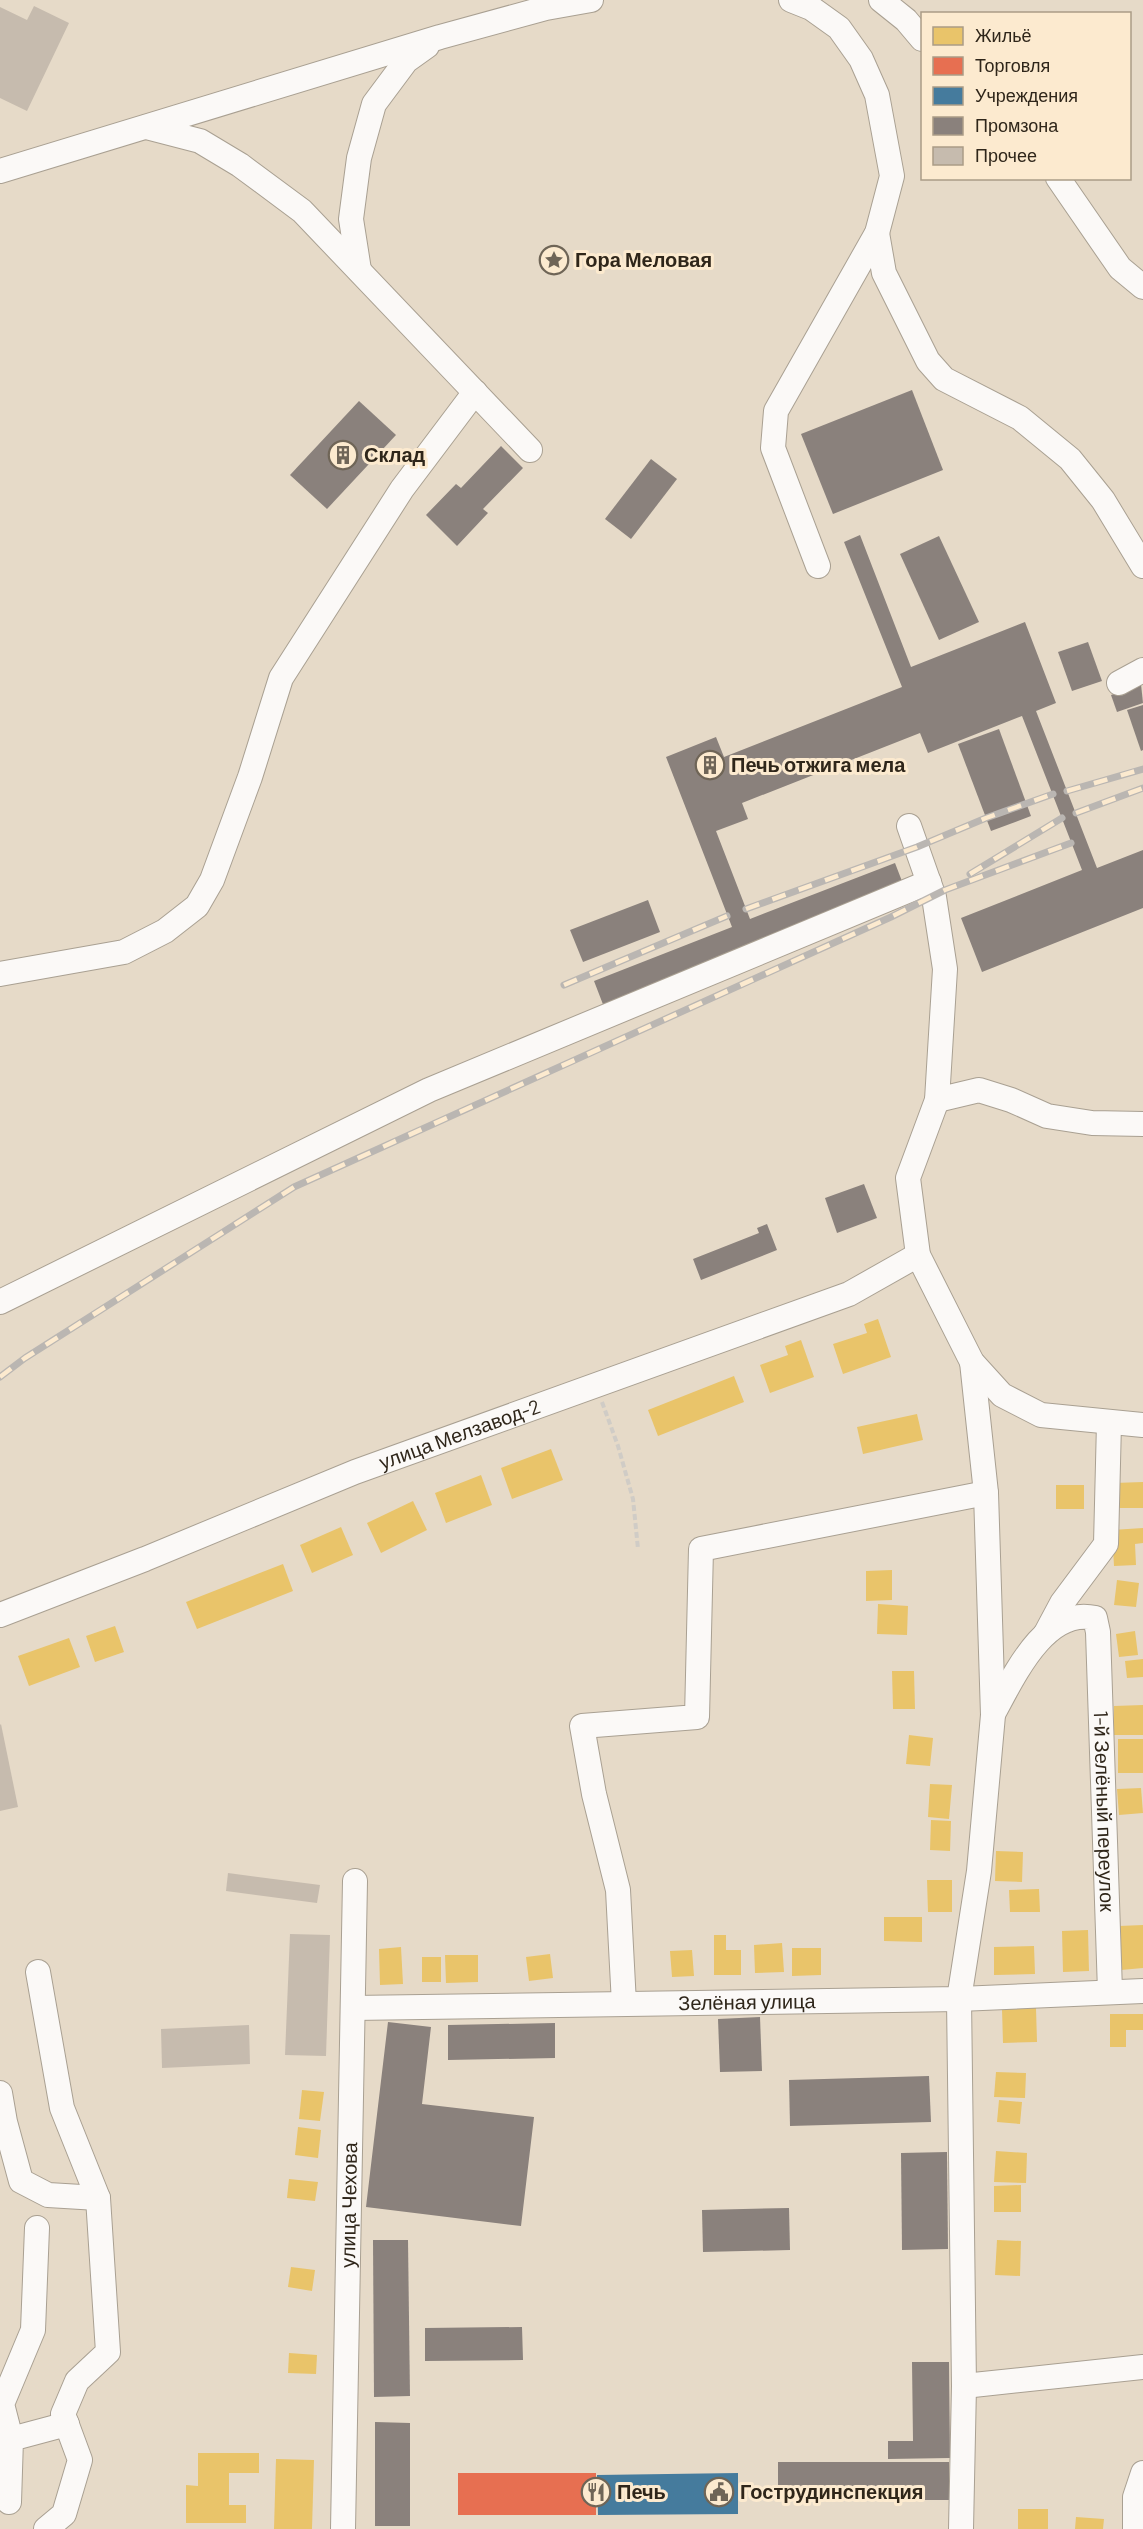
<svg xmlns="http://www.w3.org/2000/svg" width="1143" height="2529" viewBox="0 0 1143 2529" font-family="Barlow,sans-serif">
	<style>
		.homes { fill: #e9c46a }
		.shops { fill: #e76f51 }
		.public { fill: #457b9d }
		.industry { fill: #8a817c }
		.building { fill: #c6bbae }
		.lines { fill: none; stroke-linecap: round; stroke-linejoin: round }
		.minor-casing { stroke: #a9a092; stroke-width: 26 }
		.path { stroke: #d0ccc6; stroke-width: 4; stroke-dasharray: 6 3; stroke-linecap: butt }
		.minor { stroke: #fbf9f7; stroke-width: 24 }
		.rail-casing { stroke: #bab6b2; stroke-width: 7 }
		.rail { stroke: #fceacf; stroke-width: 4.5; stroke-dasharray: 14; stroke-linecap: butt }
		.labels { text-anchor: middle; stroke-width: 6; stroke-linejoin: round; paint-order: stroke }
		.poi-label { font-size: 20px; font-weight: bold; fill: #2f261a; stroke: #fceacf; text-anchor: start }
		.street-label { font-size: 20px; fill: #2f261a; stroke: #fceacf }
	</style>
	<rect width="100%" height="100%" fill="#e6dac8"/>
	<g class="homes">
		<path d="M878 1319 891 1357 843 1374 833 1344 867 1333 864 1324Z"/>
		<path d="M801 1340 814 1377 770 1393 760 1365 788 1355 785 1346Z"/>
		<path d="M734 1376 744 1402 658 1436 648 1410Z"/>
		<path d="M917 1414 923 1440 863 1454 857 1427Z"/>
		<path d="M551 1449 563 1480 512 1499 501 1468Z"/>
		<path d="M481 1475 492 1505 446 1523 435 1493Z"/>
		<path d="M1143 1482V1508H1114V1483Z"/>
		<rect x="1056" y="1485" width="28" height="24"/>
		<path d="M413 1501 427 1530 381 1553 367 1523Z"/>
		<path d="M341 1527 353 1555 312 1573 300 1545Z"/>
		<path d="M1143 1528V1543L1135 1544 1136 1565 1114 1566 1112 1530Z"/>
		<path d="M283 1564 293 1591 197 1629 186 1602Z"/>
		<path d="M892 1570V1600L866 1601V1571Z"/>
		<path d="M1117 1580 1139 1583 1136 1607 1114 1605Z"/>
		<path d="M878 1604 908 1606 907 1635 877 1634Z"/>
		<path d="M115 1626 124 1652 95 1662 86 1636Z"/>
		<path d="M1135 1631 1138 1655 1119 1657 1116 1634Z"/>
		<path d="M69 1638 80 1667 29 1686 18 1656Z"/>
		<path d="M1143 1659V1677L1127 1678 1125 1661Z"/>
		<path d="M892 1671H914L915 1709H893Z"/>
		<path d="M1143 1705V1735H1114V1706Z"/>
		<path d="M909 1735 933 1738 930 1766 906 1764Z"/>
		<rect x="1118" y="1739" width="25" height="34"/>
		<path d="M930 1784 952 1785 949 1819 928 1817Z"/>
		<path d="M1141 1788 1143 1813 1119 1815 1117 1789Z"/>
		<path d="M931 1820 951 1821 950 1851 930 1850Z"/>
		<path d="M996 1851 1023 1852 1022 1882 995 1881Z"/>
		<path d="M927 1880H952V1912H928Z"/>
		<path d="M1039 1889 1040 1912H1010L1009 1890Z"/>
		<path d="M884 1917H922V1942L884 1941Z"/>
		<path d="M1143 1925V1968L1121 1970 1119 1926Z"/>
		<path d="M1088 1930 1089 1971 1063 1972 1062 1931Z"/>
		<path d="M714 1935H726V1950H741V1975H714Z"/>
		<path d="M782 1943 784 1972 755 1973 754 1945Z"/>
		<path d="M1034 1946 1035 1974 994 1975V1947Z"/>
		<path d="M401 1947 403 1984 380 1985 379 1949Z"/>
		<path d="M792 1948H821V1975L792 1976Z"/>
		<path d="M692 1950 694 1976 672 1977 670 1951Z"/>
		<path d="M550 1954 553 1978 529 1981 526 1957Z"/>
		<path d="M445 1955H478V1982L446 1983Z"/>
		<rect x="422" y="1957" width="19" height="25"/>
		<path d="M1036 2008 1037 2042 1003 2043 1002 2009Z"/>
		<path d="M1110 2014H1143V2030H1126V2047H1110Z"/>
		<path d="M996 2072 1026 2073 1025 2098 994 2097Z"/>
		<path d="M302 2090 324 2092 320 2121 299 2119Z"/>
		<path d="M999 2100 1022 2102 1020 2124 997 2122Z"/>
		<path d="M298 2127 321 2130 318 2158 295 2155Z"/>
		<path d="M996 2151 1027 2153 1026 2183 994 2182Z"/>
		<path d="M289 2179 318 2182 315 2201 287 2198Z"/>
		<path d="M1021 2185V2212H994V2186Z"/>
		<path d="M997 2240 1021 2241 1020 2276 995 2275Z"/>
		<path d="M291 2267 315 2270 312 2291 288 2287Z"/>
		<path d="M289 2353 317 2355 316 2374 288 2373Z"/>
		<path d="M198 2453H259V2473H229V2505H246V2523H186V2485L198 2486Z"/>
		<path d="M276 2459 314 2460 312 2529H274Z"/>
		<rect x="1018" y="2509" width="30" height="20"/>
		<path d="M1076 2517 1104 2519 1103 2529H1075Z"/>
	</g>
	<rect class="shops" x="458" y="2473" width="138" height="42"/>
	<path class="public" d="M738 2473V2514L598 2515 597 2475Z"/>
	<g class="industry">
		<path d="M912 390 943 470 833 514 801 434Z"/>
		<path d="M359 401 396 435 327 509 290 475Z"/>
		<path d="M501 446 523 468 483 509 488 513 457 546 426 515 456 484 461 488Z"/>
		<path d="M651 459 677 479 631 539 605 519Z"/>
		<path d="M860 535 911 667 1025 622 1056 703 1036 711 1097 868 1143 850V908L982 972 961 918 1082 870 1022 716 928 753 920 733 742 803 748 819 716 831 750 919 895 863 905 889 604 1007 594 981 732 927 666 757 716 737 724 757 902 687 844 542Z"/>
		<path d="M939 536 979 622 939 640 900 554Z"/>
		<path d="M1088 642 1102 681 1072 691 1058 652Z"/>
		<path d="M1141 684 1143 703 1117 712 1111 695Z"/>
		<path d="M1143 705V750L1141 751 1127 710Z"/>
		<path d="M999 729 1031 816 991 831 958 744Z"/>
		<path d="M648 900 660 932 583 962 570 930Z"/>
		<path d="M864 1184 877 1218 837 1233 825 1198Z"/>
		<path d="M767 1224 777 1250 701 1280 693 1259 759 1233 757 1228Z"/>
		<path d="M760 2017 762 2071 720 2072 718 2019Z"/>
		<path d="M388 2022 431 2027 422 2104 534 2117 521 2226 366 2207Z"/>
		<path d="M555 2023V2058L448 2060V2025Z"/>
		<path d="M929 2076 931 2122 790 2126 789 2080Z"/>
		<path d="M947 2152 948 2249 902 2250 901 2153Z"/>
		<path d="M789 2208 790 2250 703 2252 702 2210Z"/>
		<path d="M373 2240H408L410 2396 374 2397Z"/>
		<path d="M522 2327 523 2360 425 2361V2328Z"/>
		<path d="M912 2362H949L950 2458 888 2459V2441H913Z"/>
		<path d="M375 2422 410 2423V2526H375Z"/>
		<rect x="778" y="2462" width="171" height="38"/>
	</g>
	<g class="building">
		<path d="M34 6 69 23 27 111 0 98V7L27 20Z"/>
		<path d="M1 1724 18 1807 0 1811V1725Z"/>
		<path d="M228 1873 320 1885 317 1903 226 1891Z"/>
		<path d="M290 1934 330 1935 326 2056 285 2055Z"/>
		<path d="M249 2025 250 2064 162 2068 161 2029Z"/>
	</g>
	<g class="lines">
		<g class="minor-casing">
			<g id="minor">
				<path d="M791 0 811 8 839 28 861 59 877 95 892 176 877 233 776 411 773 448 818 566"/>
				<path d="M881 0 906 20 922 39"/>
				<path d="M146 127 200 141 240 165 302 211 530 450"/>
				<path d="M0 171 440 37 546 8 591 0"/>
				<path d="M1058 178 1120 268 1143 287"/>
				<path d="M877 233 884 273 928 361 944 379 1020 418 1070 459 1103 500 1143 566"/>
				<path d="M359 270 351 219 359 158 374 104 406 61 427 46"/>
				<path d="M1119 683 1143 670"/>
				<path d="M909 826 934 897 945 969 937 1100 908 1178 918 1255 972 1362 1002 1395 1041 1415 1143 1425"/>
				<path d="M0 974 124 952 165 931 197 906 212 880 250 777 281 678 402 489 475 392"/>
				<path d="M937 1100 979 1090 1011 1100 1047 1116 1092 1123 1143 1124"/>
				<path d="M0 1302 429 1090 929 882"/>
				<path id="s1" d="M0 1615 145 1559 355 1472 849 1294 918 1255"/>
				<path d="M1046 1633 1062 1603 1106 1544 1109 1423"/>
				<path id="s2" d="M993 1714C1013 1678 1045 1606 1095 1618L1098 1632 1110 1991"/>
				<path d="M38 1972 62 2108 98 2198 108 2352 77 2381 63 2414 80 2460 64 2514 46 2529"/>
				<path d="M624 2004 618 1890 594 1794 582 1726 697 1717 701 1549 986 1493"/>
				<path id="s3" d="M353 2008 959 1999 1143 1991"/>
				<path d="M0 2093 5 2122 21 2181 48 2195 98 2198"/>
				<path d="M964 2386 1143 2367"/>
				<path d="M11 2439 2 2404 33 2330 37 2228"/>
				<path d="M9 2502 11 2439 67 2424"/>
				<path id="s4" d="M343 2529 355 1881"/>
				<path d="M961 2529 964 2386 959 1999 979 1871 993 1715 986 1493 972 1362"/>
				<path d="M1135 2529V2497L1143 2473"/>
			</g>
		</g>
		<path class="path" d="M602 1402 618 1446 633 1499 638 1549"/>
		<use href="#minor" class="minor"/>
		<g class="rail-casing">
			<g id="rail">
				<path d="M1067 791 1143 769"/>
				<path d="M1076 813 1143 788"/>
				<path d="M970 874 1062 818"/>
				<path d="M746 909 917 847 986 818 1053 794"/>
				<path d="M564 985 727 916"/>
				<path d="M0 1377 25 1358 294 1187 891 917 945 890 1071 843"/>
			</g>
		</g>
		<use href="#rail" class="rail"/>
	</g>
	<defs>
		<g id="sight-ring" transform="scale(1.5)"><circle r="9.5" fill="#fceacf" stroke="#6f6557" stroke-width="1.5"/><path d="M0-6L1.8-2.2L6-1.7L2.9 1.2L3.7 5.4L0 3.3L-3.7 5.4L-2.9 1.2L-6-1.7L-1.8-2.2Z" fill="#6f6557"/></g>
		<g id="building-ring" transform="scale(1.5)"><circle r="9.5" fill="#fceacf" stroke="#6f6557" stroke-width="1.5"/><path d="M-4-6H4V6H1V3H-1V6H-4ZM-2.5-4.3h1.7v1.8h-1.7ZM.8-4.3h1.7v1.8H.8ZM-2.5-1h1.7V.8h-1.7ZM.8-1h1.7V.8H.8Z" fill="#6f6557"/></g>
		<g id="restaurant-ring" transform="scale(1.5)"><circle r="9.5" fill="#fceacf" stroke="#6f6557" stroke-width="1.5"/><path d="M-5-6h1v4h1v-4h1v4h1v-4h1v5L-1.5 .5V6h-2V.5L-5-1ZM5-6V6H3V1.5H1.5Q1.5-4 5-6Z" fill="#6f6557"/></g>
		<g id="civic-ring" transform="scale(1.5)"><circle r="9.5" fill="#fceacf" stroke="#6f6557" stroke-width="1.5"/><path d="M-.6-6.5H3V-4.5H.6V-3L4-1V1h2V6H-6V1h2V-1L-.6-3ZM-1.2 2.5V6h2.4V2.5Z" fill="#6f6557"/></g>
	</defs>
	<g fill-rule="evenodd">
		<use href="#sight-ring" x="554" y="260"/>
		<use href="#building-ring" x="343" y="455"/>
		<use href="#building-ring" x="710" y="765"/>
		<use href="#restaurant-ring" x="596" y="2492"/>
		<use href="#civic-ring" x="719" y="2492"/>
	</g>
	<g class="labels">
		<g class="poi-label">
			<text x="575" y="267">Гора Меловая</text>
			<text x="364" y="462">Склад</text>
			<text x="731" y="772">Печь отжига мела</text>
			<text x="617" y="2499">Печь</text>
			<text x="740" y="2499">Гострудинспекция</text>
		</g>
		<g class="street-label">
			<text dy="7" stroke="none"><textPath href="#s1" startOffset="494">улица Мелзавод-2</textPath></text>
			<text dy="7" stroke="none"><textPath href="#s2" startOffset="344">1-й Зелёный переулок</textPath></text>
			<text dy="7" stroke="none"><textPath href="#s3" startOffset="394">Зелёная улица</textPath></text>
			<text dy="7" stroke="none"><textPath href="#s4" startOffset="324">улица Чехова</textPath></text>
		</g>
	</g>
	<rect x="921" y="12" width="210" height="168" fill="#fceacf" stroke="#aa9c87" stroke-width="1.5"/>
	<rect x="933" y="27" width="30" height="18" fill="#e9c46a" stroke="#aa9c87" stroke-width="1.5"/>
	<text x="975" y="42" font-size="18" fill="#2f261a">Жильё</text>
	<rect x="933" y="57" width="30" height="18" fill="#e76f51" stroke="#aa9c87" stroke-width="1.5"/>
	<text x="975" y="72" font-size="18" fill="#2f261a">Торговля</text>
	<rect x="933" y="87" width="30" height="18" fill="#457b9d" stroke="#aa9c87" stroke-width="1.5"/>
	<text x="975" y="102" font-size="18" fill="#2f261a">Учреждения</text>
	<rect x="933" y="117" width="30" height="18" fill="#8a817c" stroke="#aa9c87" stroke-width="1.5"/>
	<text x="975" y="132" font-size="18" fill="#2f261a">Промзона</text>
	<rect x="933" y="147" width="30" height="18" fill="#c6bbae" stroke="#aa9c87" stroke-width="1.5"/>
	<text x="975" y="162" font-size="18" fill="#2f261a">Прочее</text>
</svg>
